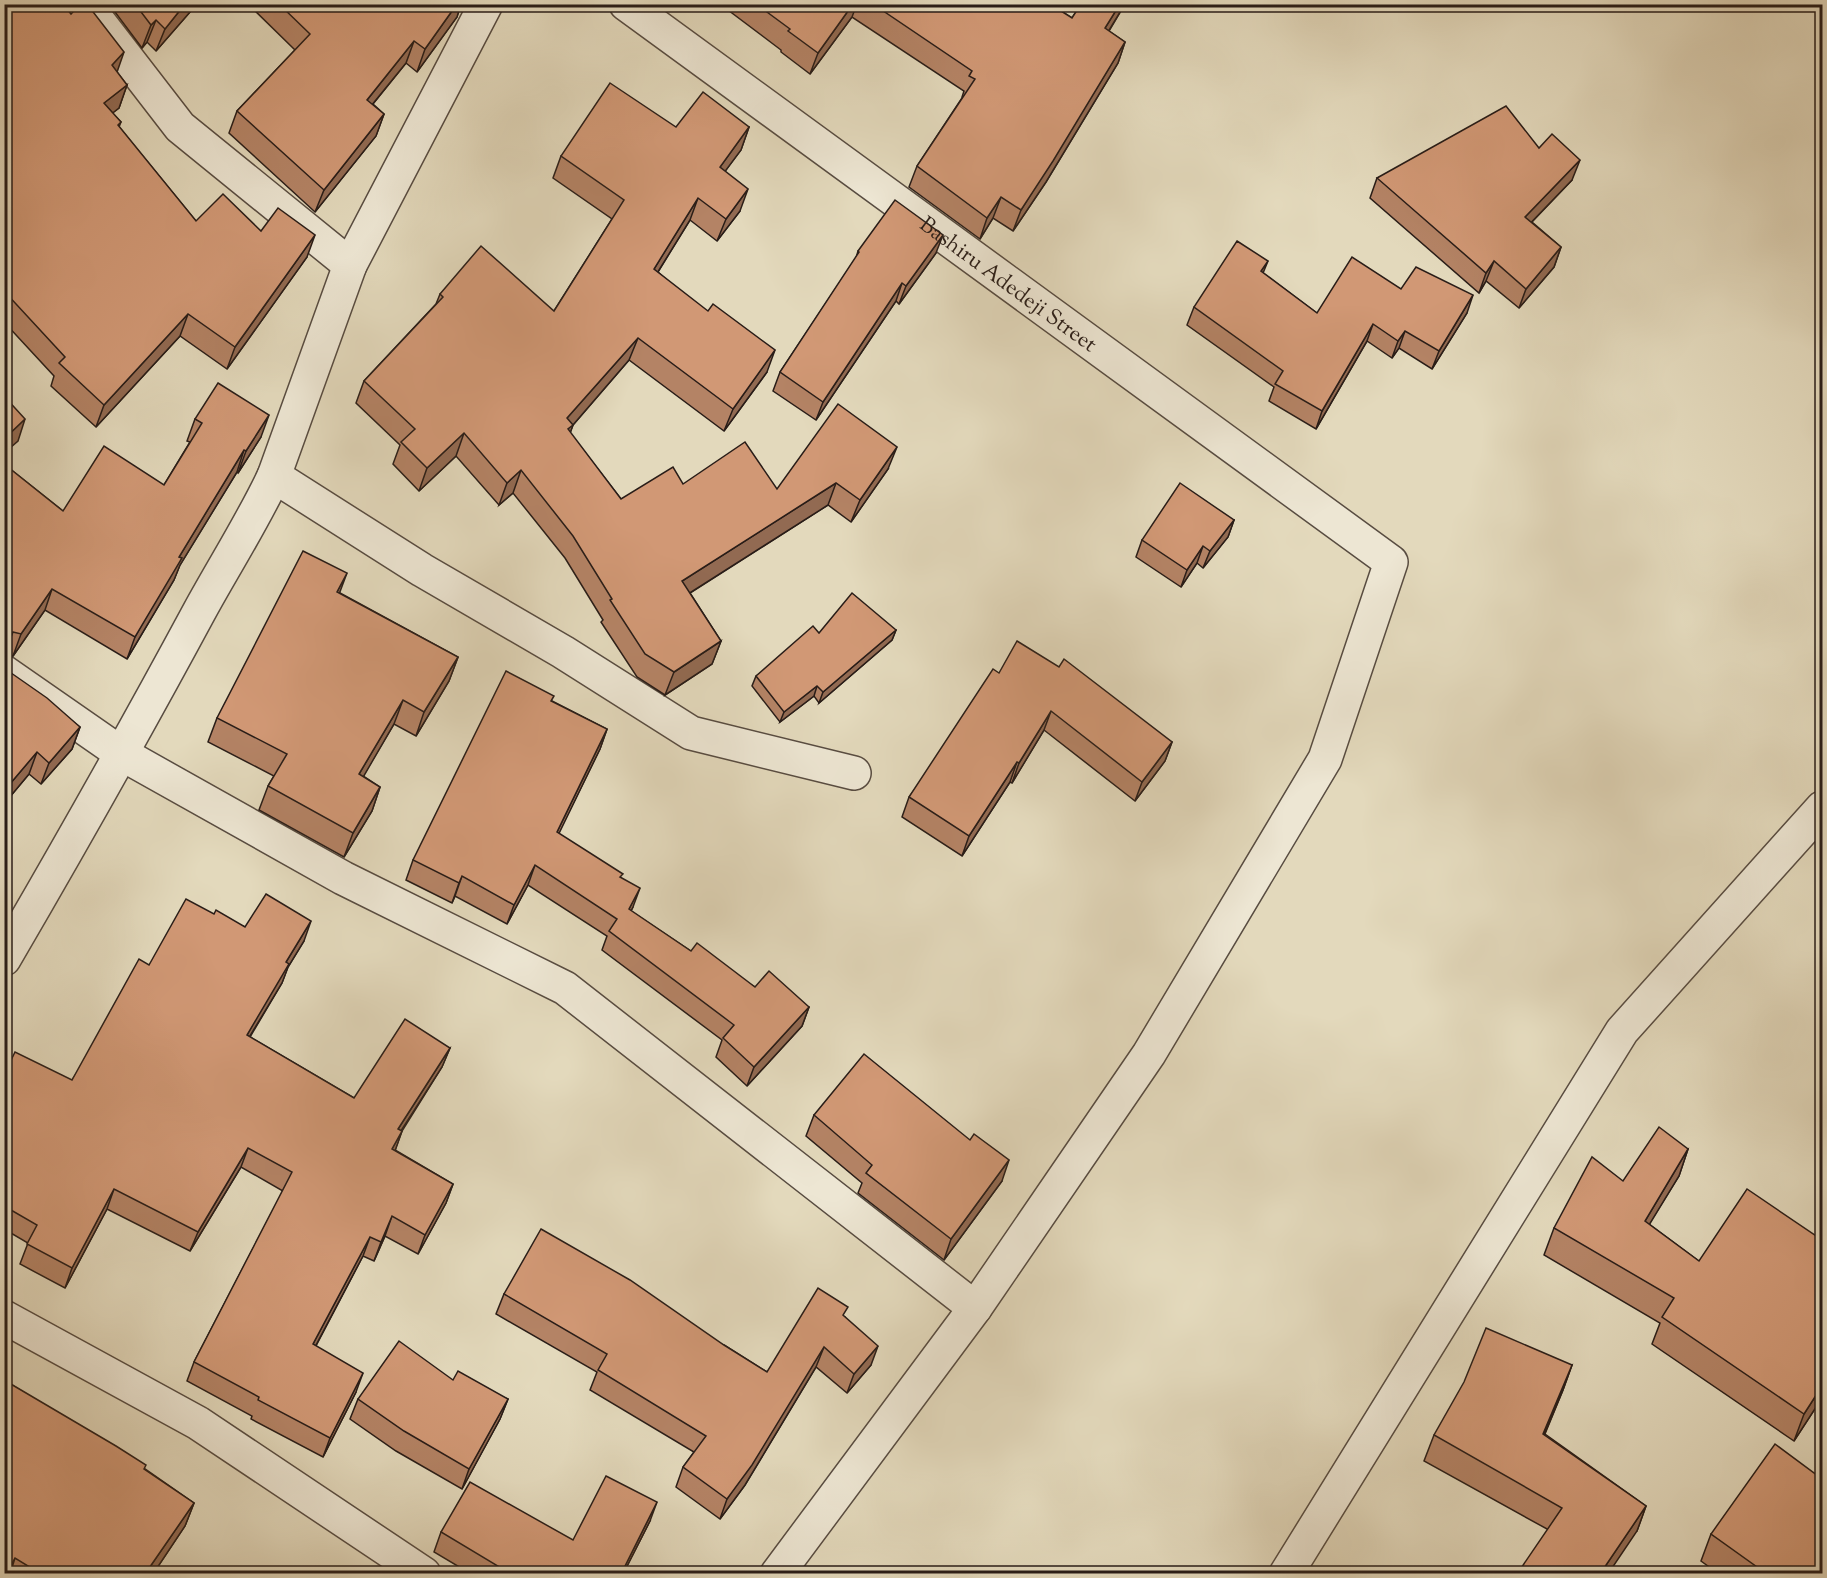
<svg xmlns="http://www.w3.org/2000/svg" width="1827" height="1578" viewBox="0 0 1827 1578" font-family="'Sorts Mill Goudy',serif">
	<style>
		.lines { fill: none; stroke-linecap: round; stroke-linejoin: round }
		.street-casing { stroke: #584c41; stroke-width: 36 }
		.street { stroke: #ede6d3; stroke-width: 33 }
		.wall { fill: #b48365; stroke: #291d18; stroke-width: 1.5 }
		.shaded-wall { fill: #926a52; stroke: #291d18; stroke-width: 1.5 }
		.building { fill: #d19875; stroke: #291d18; stroke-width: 1.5 }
		.labels { text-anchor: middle; stroke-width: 4.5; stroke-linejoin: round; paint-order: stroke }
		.street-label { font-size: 22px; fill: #291d18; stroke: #ede6d3 }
	</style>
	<rect width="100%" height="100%" fill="#e3d9bc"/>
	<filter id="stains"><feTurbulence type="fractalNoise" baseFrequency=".00333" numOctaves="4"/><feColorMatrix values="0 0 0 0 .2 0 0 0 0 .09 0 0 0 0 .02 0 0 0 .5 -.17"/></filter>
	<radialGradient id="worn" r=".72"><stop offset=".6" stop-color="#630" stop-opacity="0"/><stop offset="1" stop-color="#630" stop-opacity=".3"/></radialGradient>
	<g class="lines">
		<g class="street-casing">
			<g id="street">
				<path d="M85 4 180 127 350 265"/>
				<path id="s1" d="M626 4 1391 562 1325 759 1149 1054 975 1308 777 1574"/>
				<path d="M274 476 422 570 563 652 691 733 854 773"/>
				<path d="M4 672 122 754 343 878 565 988 975 1308"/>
				<path d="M4 959C71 844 136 729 199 612 224 566 252 523 274 476L350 265 486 4"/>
				<path d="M4 1317 198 1423 424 1574"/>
				<path d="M1286 1574 1622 1031 1822 808"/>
			</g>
		</g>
		<use href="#street" class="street"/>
	</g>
	<g class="wall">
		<path d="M4 4 117 72 127 85 119 108 112 113 121 122 119 127 196 221 261 231 307 257 227 369 180 336 96 427 51 386 54 376 4 322Z"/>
		<path d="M109 4H197L156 51 147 42 142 48Z"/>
		<path d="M248 4H461L457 17 417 72 406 63 373 104 384 114 376 136 315 212 229 133 237 111 295 50Z"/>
		<path d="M720 4H1050L1072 18 1081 4H1125L1109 31 1125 42 1118 63 1046 182 1013 231 993 218 980 239 909 187 917 166 962 98V97L964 91 852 17 810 74 781 52V50Z"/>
		<path d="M676 127H749L741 150 725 171 740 211 717 241 690 220 658 272 767 372 724 431 629 360 573 425 570 433 621 499 683 484 777 489 888 469 851 522 828 505 690 593 721 641 712 664 665 695 637 677 601 622 603 620 565 558 513 493 499 505 456 456 419 491 393 464 400 445 356 403 364 381 436 304 440 294 554 311 612 219 553 178 561 156Z"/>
		<path d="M1539 148 1572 180 1532 222 1561 247 1554 267 1519 308 1486 281 1479 293 1370 198 1377 178Z"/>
		<path d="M858 251 936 253 899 304 896 301 816 420 773 391 780 372 856 258Z"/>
		<path d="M1263 273 1317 313 1401 289 1467 313 1432 369 1399 348 1392 358 1367 341 1316 429 1269 401 1274 387 1187 325 1194 307Z"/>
		<path d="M195 419 261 437 238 473 237 472 180 565 174 580 127 659 45 610 13 656 4 653V464L63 511 164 485 190 442 187 441Z"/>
		<path d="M1234 520 1228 537 1203 568 1197 563 1181 587 1136 557 1142 540Z"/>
		<path d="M340 593 458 657 449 681 416 736 394 724 363 776 380 787 372 811 344 857 259 810 268 786 274 776 208 742 217 718Z"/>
		<path d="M896 630 892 640 819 703 814 696 780 722 752 686 756 676 819 633Z"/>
		<path d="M4 668 80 727 72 749 41 784 29 774 4 804Z"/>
		<path d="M999 673 1172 742 1165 761 1135 801 1044 730 1012 783 1010 782 962 856 902 817 909 797Z"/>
		<path d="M552 701 607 729 600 749 558 834 621 878 633 907 631 911 691 951 755 987 809 1007 802 1026 747 1086 716 1057 722 1040 602 950 607 936 528 885 507 924 455 896 452 903 406 880 413 860Z"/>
		<path d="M214 914 245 927 304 941 288 967 282 983 250 1037 354 1098 450 1048 442 1067 402 1131 395 1150 453 1184 446 1203 418 1254 385 1236 374 1261 363 1256 316 1346 356 1392 323 1457 251 1419 252 1416 187 1381 194 1362 283 1191 241 1167 190 1251 107 1209 65 1288 20 1264 28 1243 4 1229V1075L72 1080 149 965Z"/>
		<path d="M814 1115 1002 1181 944 1260 858 1193 862 1183 806 1136Z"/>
		<path d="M1688 1149 1679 1176 1649 1224 1699 1261 1822 1240V1398L1794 1441 1652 1344 1660 1323 1544 1255 1554 1228 1623 1181Z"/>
		<path d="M504 1294 724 1345 767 1372 845 1317 871 1365 847 1393 816 1367 745 1485 720 1519 676 1487 683 1467 694 1452 590 1390 597 1372 496 1314Z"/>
		<path d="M1572 1365 1563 1390 1545 1434 1646 1506 1637 1531 1547 1529 1424 1461 1434 1435Z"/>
		<path d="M4 1380 145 1469 194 1503 185 1526 153 1574H4Z"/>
		<path d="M453 1380 508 1399 500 1419 462 1489 396 1451 350 1419 358 1399Z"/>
		<path d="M650 1521 623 1574H471L434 1552 441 1532 573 1540Z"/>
		<path d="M1711 1534 1822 1574H1719L1701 1561Z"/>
	</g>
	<g class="shaded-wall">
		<path d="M185 4H197L156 51 165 29Z"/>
		<path d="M457 4H461L457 17 417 72 425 49Z"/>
		<path d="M853 4H857L852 17 810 74 818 53Z"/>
		<path d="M1120 4H1125L1097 50 1105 28Z"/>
		<path d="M156 20 147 42 142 48 151 25Z"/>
		<path d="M414 41 406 63 358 122 367 100Z"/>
		<path d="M1125 42 1118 63 1046 182 1013 231 1021 210Z"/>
		<path d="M124 52 116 75 112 65Z"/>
		<path d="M127 85 119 108 96 126 104 103Z"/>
		<path d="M384 114 376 136 315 212 324 190Z"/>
		<path d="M749 127 741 150 712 189 720 167Z"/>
		<path d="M1580 160 1572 180 1518 236 1525 217Z"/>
		<path d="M748 189 740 211 717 241 726 219Z"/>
		<path d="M1001 197 993 218 980 239 987 218Z"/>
		<path d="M698 198 690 220 646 291 654 269Z"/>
		<path d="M315 235 307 257 227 369 235 347Z"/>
		<path d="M943 235 936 253 899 304 906 286Z"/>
		<path d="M1561 247 1554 267 1519 308 1526 289Z"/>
		<path d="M1268 261 1261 278V271Z"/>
		<path d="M1494 261 1486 281 1479 293 1486 273Z"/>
		<path d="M902 283 896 301 816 420 823 402Z"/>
		<path d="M1473 295 1467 313 1432 369 1439 351Z"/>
		<path d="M188 314 180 336 96 427 104 405Z"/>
		<path d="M1373 324 1367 341 1316 429 1322 411Z"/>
		<path d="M1405 331 1399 348 1392 358 1398 341Z"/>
		<path d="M638 338 629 360 573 425 565 447 567 418Z"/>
		<path d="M775 350 767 372 724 431 733 409Z"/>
		<path d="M269 415 261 437 238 473 246 451Z"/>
		<path d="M25 419 18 441 4 453V439Z"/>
		<path d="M464 433 456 456 419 491 427 468Z"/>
		<path d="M897 447 888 469 851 522 860 500Z"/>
		<path d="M244 450 237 472 180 565 174 580 127 659 135 637 179 557Z"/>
		<path d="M521 470 513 493 499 505 507 483Z"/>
		<path d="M836 483 828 505 674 603 682 581Z"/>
		<path d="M1234 520 1228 537 1203 568 1210 551Z"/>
		<path d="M1203 546 1197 563 1181 587 1187 570Z"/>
		<path d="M347 573 338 597 337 592Z"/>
		<path d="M52 589 45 610 13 656 21 634Z"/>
		<path d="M896 630 892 640 819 703 823 692Z"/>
		<path d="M13 632 5 653H4V633Z"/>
		<path d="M721 641 712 664 665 695 674 672Z"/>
		<path d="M458 657 449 681 416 736 424 712Z"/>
		<path d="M817 686 814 696 780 722 784 712Z"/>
		<path d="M403 700 394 724 351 798 359 774Z"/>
		<path d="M1051 711 1044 730 1012 783 1019 763Z"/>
		<path d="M80 727 72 749 41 784 49 763Z"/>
		<path d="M607 729 600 749 550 852 557 832Z"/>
		<path d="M1172 742 1165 761 1135 801 1142 782Z"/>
		<path d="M37 752 29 774 4 804V791Z"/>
		<path d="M1017 762 1010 782 962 856 969 836Z"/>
		<path d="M380 787 372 811 344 857 353 833Z"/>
		<path d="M535 865 528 885 507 924 514 905Z"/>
		<path d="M462 876 455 896 452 903 459 883Z"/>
		<path d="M640 888 633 907 622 928 629 909Z"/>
		<path d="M311 921 304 941 288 967 282 983 239 1054 247 1035 286 962Z"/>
		<path d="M809 1007 802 1026 747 1086 754 1067Z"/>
		<path d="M450 1048 442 1067 390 1148 398 1129Z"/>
		<path d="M402 1131 395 1151 392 1149Z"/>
		<path d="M248 1148 241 1167 190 1251 198 1232Z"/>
		<path d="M1688 1149 1679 1176 1635 1248 1645 1221Z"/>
		<path d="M1009 1160 1002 1181 944 1260 951 1239Z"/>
		<path d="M453 1184 446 1203 418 1254 425 1235Z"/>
		<path d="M114 1189 107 1209 65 1288 72 1268Z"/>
		<path d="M392 1216 385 1236 374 1261 381 1242Z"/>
		<path d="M370 1237 363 1256 306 1364 313 1344Z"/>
		<path d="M878 1346 871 1365 847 1393 854 1374Z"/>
		<path d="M824 1347 816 1367 745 1485 720 1519 727 1499Z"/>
		<path d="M1572 1365 1563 1390 1534 1459 1543 1434Z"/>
		<path d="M363 1373 356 1392 323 1457 330 1438Z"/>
		<path d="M1822 1386V1398L1794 1441 1804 1414Z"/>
		<path d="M508 1399 500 1419 462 1489 469 1469Z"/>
		<path d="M657 1502 650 1521 623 1574H621Z"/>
		<path d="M194 1503 185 1526 153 1574H145Z"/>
		<path d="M1646 1506 1637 1531 1608 1574H1600Z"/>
		<path d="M15 1558 10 1574H6Z"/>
	</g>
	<g class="building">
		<path d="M4 4H63L71 14 80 4H87L124 52 112 65 127 85 104 103 121 122 118 125 196 221 223 194 261 231 278 208 315 235 235 347 188 314 104 405 59 363 65 357 4 291Z"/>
		<path d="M135 4H185L165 29 156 20 151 25Z"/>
		<path d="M279 4H457L425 49 414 41 367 100 384 114 324 190 237 111 310 34Z"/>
		<path d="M756 4H853L818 53 788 31 790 29Z"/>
		<path d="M873 4H1050L1072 18 1081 4H1120L1105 28 1125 42 1053 161 1021 210 1001 197 987 218 917 166 975 79 969 76 972 71Z"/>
		<path d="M610 83 676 127 703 92 749 127 720 167 748 189 726 219 698 198 654 269 708 311 713 304 775 350 733 409 638 338 567 418 573 425 568 429 621 499 673 467 683 484 745 442 777 489 838 404 897 447 860 500 836 483 682 581 721 641 674 672 645 654 610 600 612 599 573 536 521 470 507 483 464 433 427 468 401 442 415 429 364 381 443 297 440 294 481 246 554 311 624 200 561 156Z"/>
		<path d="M1506 106 1539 148 1552 134 1580 160 1525 217 1561 247 1526 289 1494 261 1486 273 1377 178Z"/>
		<path d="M895 200 943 235 906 286 902 283 823 402 780 372 859 252 858 251Z"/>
		<path d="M1237 241 1268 261 1261 271 1317 313 1352 257 1401 289 1416 267 1473 295 1439 351 1405 331 1398 341 1373 324 1322 411 1275 384 1283 371 1194 307Z"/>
		<path d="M218 383 269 415 246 451 244 450 179 557 182 558 135 637 52 589 21 634 13 632 4 633V464L63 511 104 446 164 485 202 423 195 419Z"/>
		<path d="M4 396 25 419 4 439Z"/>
		<path d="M1180 483 1234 520 1210 551 1203 546 1187 570 1142 540Z"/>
		<path d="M303 551 347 573 337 592 458 657 424 712 403 700 359 774 380 787 353 833 268 786 287 754 217 718Z"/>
		<path d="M852 593 896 630 823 692 817 686 784 712 756 676 813 626 819 633Z"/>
		<path d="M1017 641 1059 667 1064 659 1172 742 1142 782 1051 711 1019 763 1017 762 969 836 909 797 993 669 999 673Z"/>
		<path d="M4 668 47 698 80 727 49 763 37 752 4 791Z"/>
		<path d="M506 671 554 696 551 701 607 729 557 832 623 874 620 877 640 888 629 909 691 951 697 943 755 987 769 971 809 1007 754 1067 723 1038 734 1025 609 931 617 919 535 865 514 905 462 876 459 883 413 860Z"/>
		<path d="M266 894 311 921 286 962 289 964 247 1035 354 1098 405 1019 450 1048 398 1129 402 1131 392 1149 453 1184 425 1235 392 1216 381 1242 370 1237 313 1344 363 1373 330 1438 258 1400 259 1397 194 1362 292 1172 248 1148 198 1232 114 1189 72 1268 27 1244 37 1225 4 1206V1075L15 1052 72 1080 139 959 149 965 186 899 214 914 216 910 245 927Z"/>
		<path d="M864 1054 970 1140 974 1134 1009 1160 951 1239 866 1173 872 1165 814 1115Z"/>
		<path d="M1659 1127 1688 1149 1645 1221 1699 1261 1747 1189 1822 1240V1386L1804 1414 1662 1317 1674 1298 1554 1228 1592 1157 1623 1181Z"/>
		<path d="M541 1229 630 1280 724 1345 767 1372 818 1288 848 1307 843 1315 878 1346 854 1374 824 1347 752 1465 727 1499 683 1467 706 1436 598 1370 607 1354 504 1294Z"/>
		<path d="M1486 1328 1572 1365 1543 1434 1646 1506 1600 1574H1517L1562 1508 1434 1435 1464 1382Z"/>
		<path d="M399 1341 453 1380 458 1371 508 1399 469 1469 404 1431 358 1399Z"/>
		<path d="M4 1380 116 1446 146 1465 144 1469 194 1503 145 1574H41L15 1558 6 1574H4Z"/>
		<path d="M1775 1444 1822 1479V1574H1763L1764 1572 1711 1534Z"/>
		<path d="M606 1476 657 1502 621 1574H511L441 1532 470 1482 573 1540Z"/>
	</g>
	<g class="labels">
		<g class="street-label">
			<text dy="8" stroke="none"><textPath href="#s1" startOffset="474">Bashiru Adedeji Street</textPath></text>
		</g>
	</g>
	<rect width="1827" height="1578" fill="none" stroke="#e3d9bc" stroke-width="24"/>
	<rect x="6" y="6" width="1815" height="1566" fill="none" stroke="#291d18" stroke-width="3"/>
	<rect x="12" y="12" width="1803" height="1554" fill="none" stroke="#291d18" stroke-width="1.5"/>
	<rect width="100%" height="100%" filter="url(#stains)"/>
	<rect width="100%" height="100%" fill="url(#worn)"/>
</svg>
